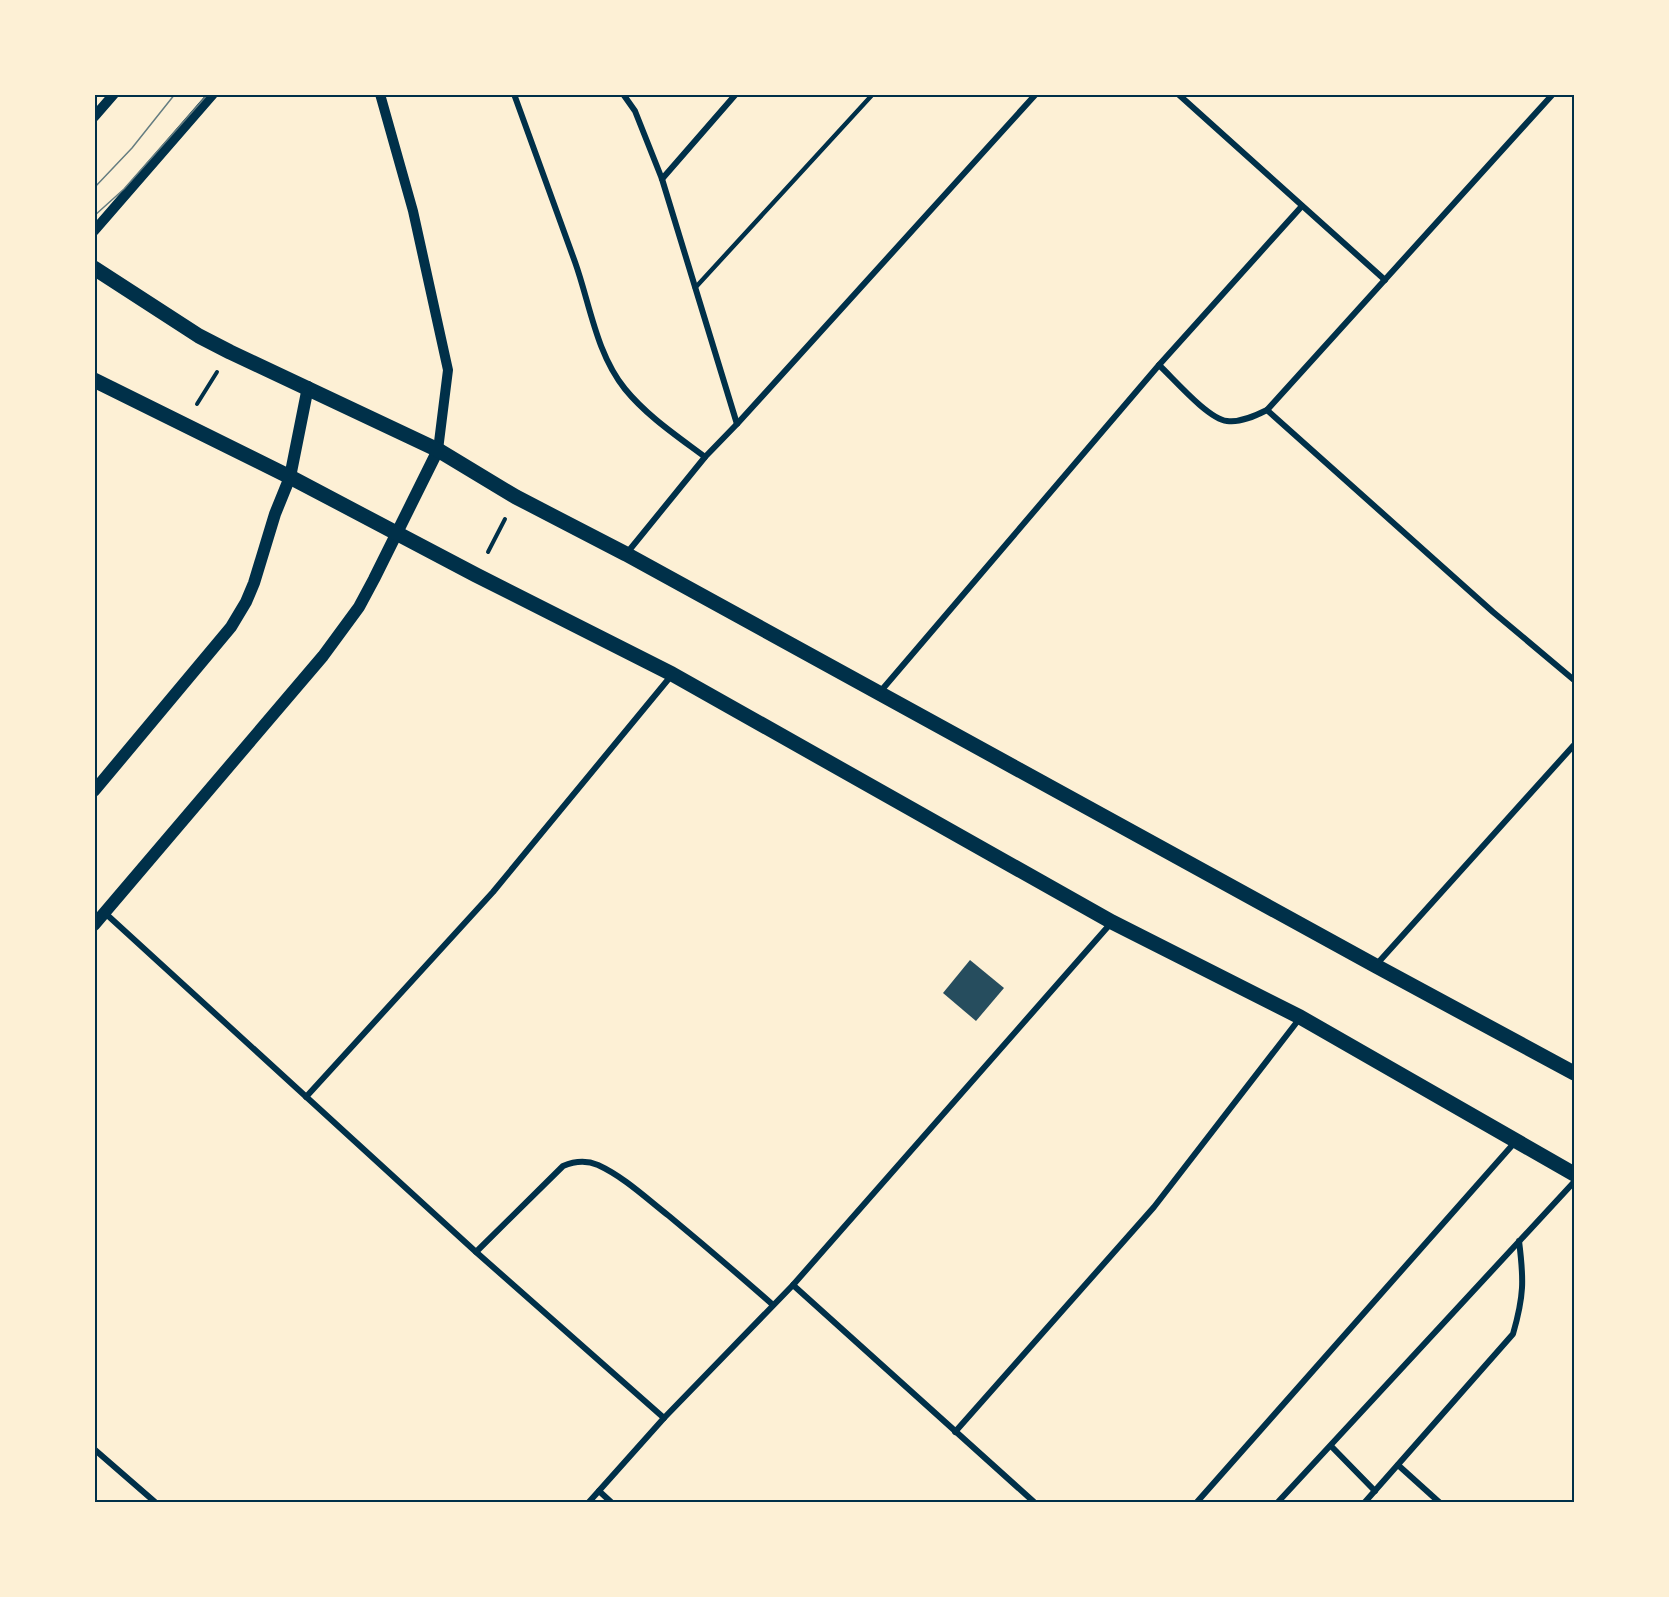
<svg xmlns="http://www.w3.org/2000/svg" width="1669" height="1597" viewBox="0 0 1669 1597" font-family="'Roboto Serif',serif">
	<style>
		.building { fill: #264d5e }
		.lines { fill: none; stroke-linecap: round; stroke-linejoin: round }
		.path { stroke: #003049; stroke-width: 4 }
		.service { stroke: #003049; stroke-width: 4.5 }
		.minor { stroke: #003049; stroke-width: 6 }
		.tertiary { stroke: #003049; stroke-width: 10 }
		.secondary { stroke: #003049; stroke-width: 12 }
		.primary { stroke: #003049; stroke-width: 15 }
		.tram { stroke: #657d81; stroke-width: 1.5 }
		.neatline { fill: none; stroke: #003049; stroke-width: 2 }
	</style>
	<rect width="100%" height="100%" fill="#fdf0d5"/>
	<path class="building" d="M970 960 1004 988 976 1021 943 993Z"/>
	<g class="lines">
		<g class="path">
			<path d="M197 404 217 372"/>
			<path d="M488 552 505 519"/>
		</g>
		<path class="service" d="M695 288 873 94"/>
		<g class="minor">
			<path d="M514 94C534 150 555 206 575 262 590 304 596 353 625 389 647 416 677 436 705 457"/>
			<path d="M623 94 635 111 662 179 737 424"/>
			<path d="M1178 94 1385 280"/>
			<path d="M662 179 736 94"/>
			<path d="M1159 365C1174 379 1208 419 1227 421 1240 423 1255 416 1267 410L1553 94"/>
			<path d="M1267 410 1493 612 1574 680"/>
			<path d="M627 553 705 457 737 424 1036 94"/>
			<path d="M880 692 1159 365 1302 206"/>
			<path d="M105 913 476 1252 664 1418"/>
			<path d="M1376 965 1574 745"/>
			<path d="M306 1097 493 892 671 676"/>
			<path d="M476 1252 563 1166C575 1161 586 1160 598 1165 624 1177 646 1198 669 1216 704 1245 739 1275 773 1305"/>
			<path d="M793 1285 1034 1502"/>
			<path d="M955 1432 1154 1207 1300 1018"/>
			<path d="M1331 1446 1375 1491"/>
			<path d="M94 1449 155 1502"/>
			<path d="M1398 1465 1439 1502"/>
			<path d="M599 1491 611 1502"/>
			<path d="M589 1502 664 1418 793 1285 1112 922"/>
			<path d="M1197 1502 1516 1141"/>
			<path d="M1278 1502 1574 1182"/>
			<path d="M1365 1502 1513 1334C1524 1296 1524 1280 1519 1241"/>
		</g>
		<g class="tertiary">
			<path d="M380 94 413 211 448 370 438 450"/>
			<path d="M94 117 114 94"/>
			<path d="M94 231 213 94"/>
		</g>
		<g class="secondary">
			<path d="M94 791 231 627 246 602 254 583 275 514 290 477 308 387"/>
			<path d="M94 925 323 656 359 607 374 579 438 450"/>
		</g>
		<g class="primary">
			<path d="M94 268 199 336 230 352 438 450 516 497 626 554 1376 966 1574 1073"/>
			<path d="M94 380 290 477 476 575 672 674 1112 922 1300 1017 1574 1174"/>
		</g>
		<g class="tram">
			<path d="M94 188 132 148 175 94"/>
			<path d="M94 216 124 189 208 94"/>
		</g>
	</g>
	<rect width="1669" height="1597" fill="none" stroke="#fdf0d5" stroke-width="192"/>
	<rect x="96" y="96" width="1477" height="1405" class="neatline"/>
</svg>
